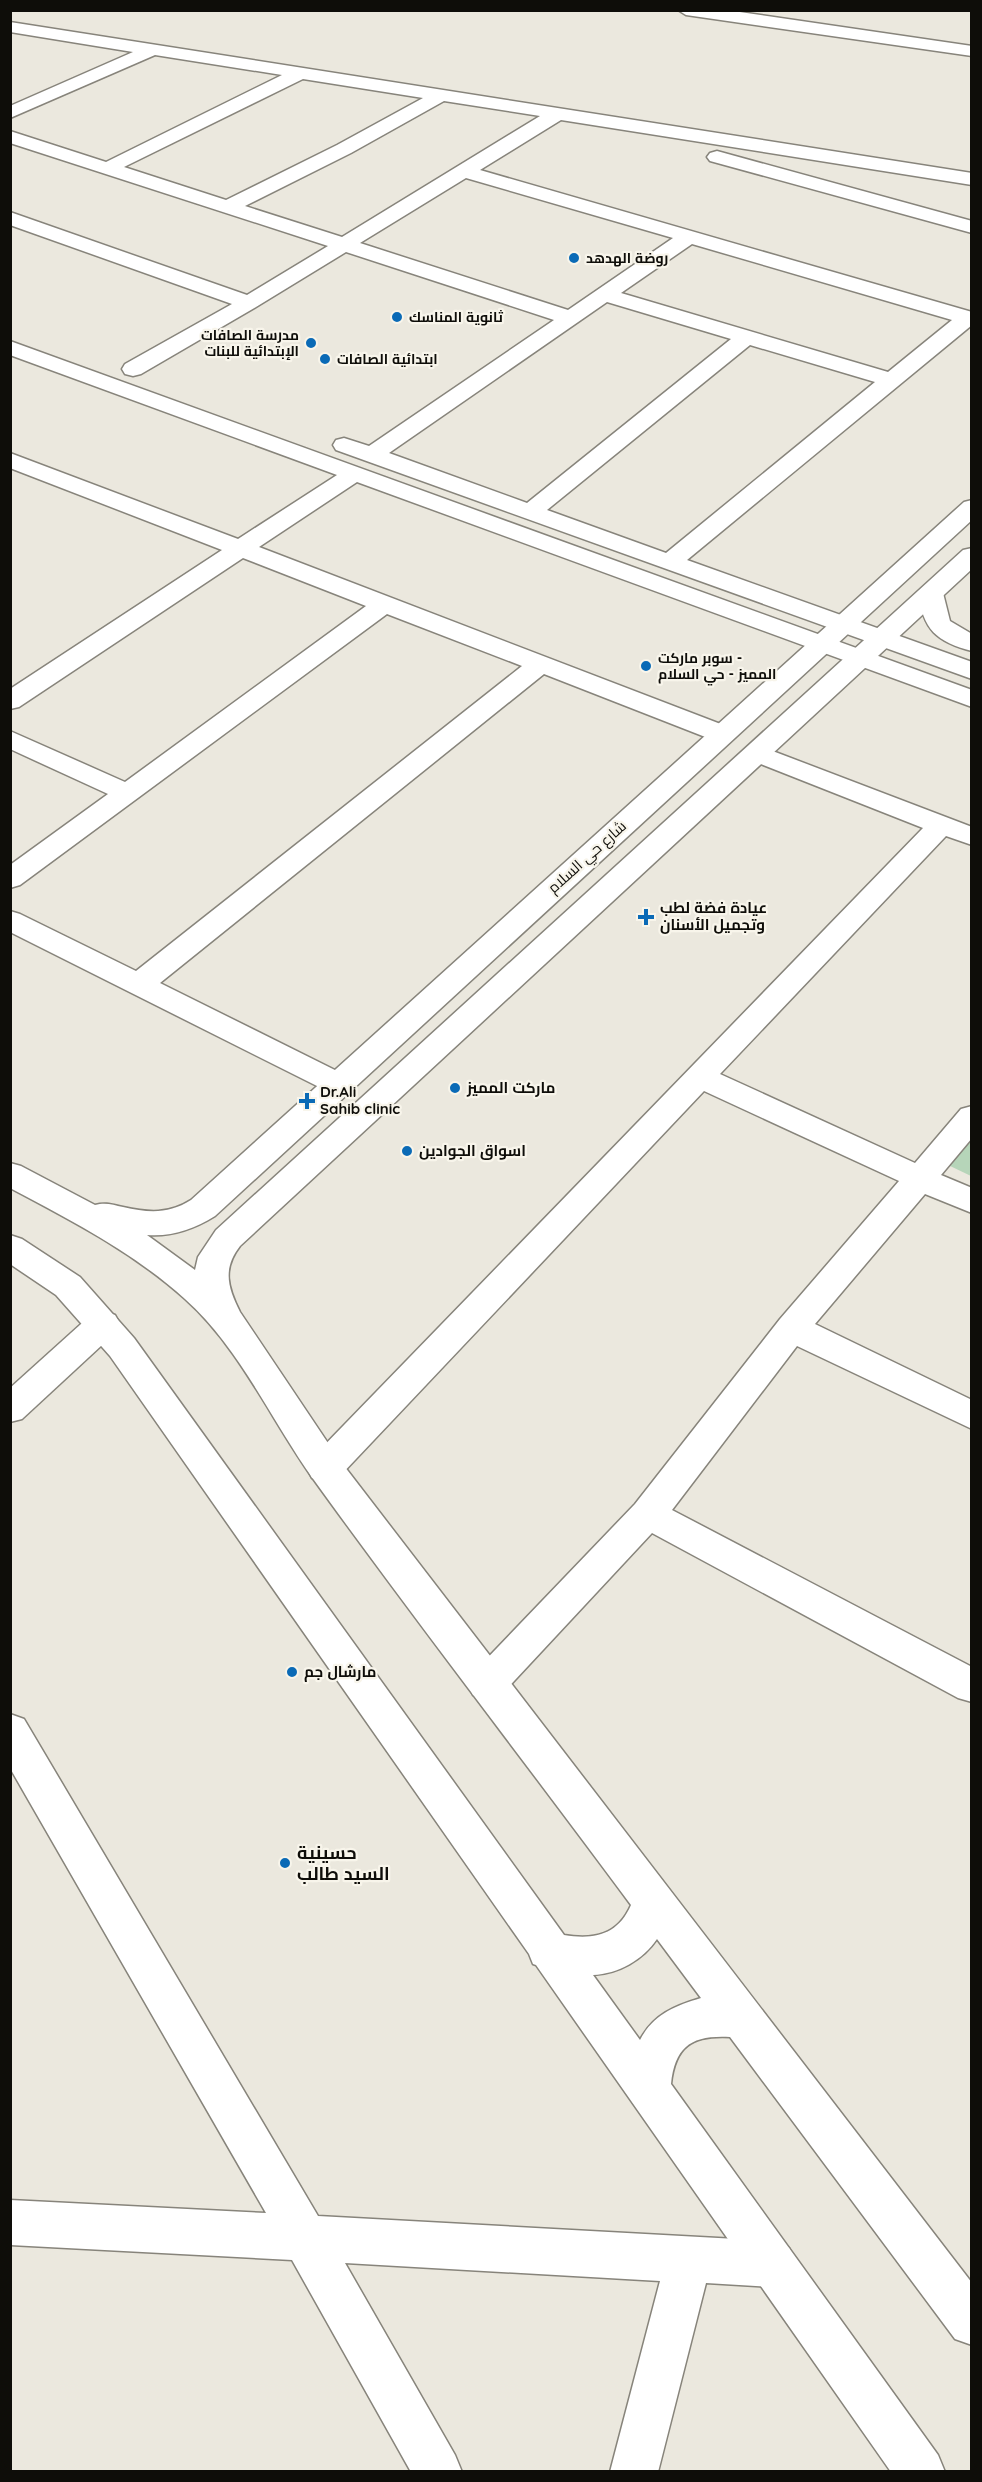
<svg xmlns="http://www.w3.org/2000/svg" width="982" height="2482" viewBox="0 0 982 2482" font-family="Quicksand,Cairo,sans-serif">
	<style>
		.green { fill: #b6d5b9 }
		.lines { fill: none; stroke-linecap: round; stroke-linejoin: round }
		.minor-casing { stroke: #87847b; stroke-width: 3 }
		.major-casing { stroke: #87847b; stroke-width: 3 }
		.minor { fill: #fff; fill-rule: evenodd }
		.major { fill: #fff; fill-rule: evenodd }
		.poi-dot { fill: #0a6ab6; stroke: #f8f5eb; stroke-width: 2 }
		.labels { text-anchor: middle; stroke-width: 4.5; stroke-linejoin: round; paint-order: stroke }
		.far-poi-label { font-size: 14px; font-weight: bold; fill: #0e0d09; stroke: #f8f5eb; text-anchor: start }
		.street-label { font-size: 15px; fill: #0e0d09; stroke: #f8f5eb }
		.poi-label { font-size: 15px; font-weight: bold; fill: #0e0d09; stroke: #f8f5eb; text-anchor: start }
		.near-poi-label { font-size: 18px; font-weight: bold; fill: #0e0d09; stroke: #f8f5eb; text-anchor: start }
	</style>
	<rect width="100%" height="100%" fill="#ebe8de"/>
	<path class="green" d="M971 1139V1176L948 1165Z"/>
	<g class="lines">
		<g class="minor-casing">
			<g id="minor">
				<path d="M678 10H726L972 46V56L686 15Z"/>
				<path d="M10 22 972 173V185L561 120 480 170 972 312V325L687 560 972 662V679L336 450 333 445 336 440 344 438 369 446 554 320 346 252 256 307 141 374 133 376 125 374 122 369 125 364 232 304 10 225V212L247 295 328 246 10 143V131L106 162 282 75 155 55 10 118V106L133 52 10 32ZM303 79 423 98 337 145 226 200 124 167ZM444 101 540 116 342 237 245 206 351 153ZM466 178 673 238 568 310 360 243ZM692 244 952 320 888 372 621 293ZM607 302 731 339 527 503 389 453ZM750 345 875 382 666 553 547 510Z"/>
				<path d="M717 151 972 221V233L710 161 707 157 710 153Z"/>
				<path d="M10 341 972 690V707L357 482 259 547 731 728 735 734 731 740 722 742 713 740 544 674 160 983 349 1077 354 1084 349 1091 338 1094 327 1091 10 932V911L20 914 136 971 522 666 387 614 20 885 10 888V865L108 794 10 749V731L125 782 366 606 243 558 19 707 10 709V689L222 550 10 468V453L238 539 337 475 10 355Z"/>
				<path d="M931 586 940 588 943 593 950 621 972 634V651C937 642 922 629 919 593L922 588Z"/>
				<path d="M757 745 972 827V845L946 836 720 1074 915 1163 961 1109 972 1106V1138L941 1175 972 1188V1213L925 1194 815 1324 972 1400V1429L797 1346 672 1510 972 1667V1702L958 1698 652 1533 501 1695 487 1700 473 1695 468 1684 473 1673 635 1504 780 1319 899 1181 704 1091 338 1478 325 1482 312 1478 307 1468 312 1458 923 828 748 759 744 753 748 747Z"/>
				<path d="M103 1311 115 1315 120 1324 115 1333 22 1419 10 1422V1388L91 1315Z"/>
				<path d="M10 1714 24 1719 318 2216 773 2241 789 2248 796 2264 789 2280 773 2287 706 2283 658 2472H610L660 2281 345 2263 455 2455 462 2472H411L292 2260 10 2245V2200L266 2213 10 1768Z"/>
			</g>
		</g>
		<g class="major-casing">
			<path id="major" d="M972 500V520L215 1216C194 1229 172 1237 147 1235L195 1270 198 1257 216 1230 963 550 972 548V569L240 1246C222 1269 228 1288 240 1312L338 1458 972 2283V2345L955 2339 730 2037C692 2035 675 2046 671 2084L938 2455 945 2472H891L536 1965 533 1964 529 1954 110 1356 56 1295 10 1264V1235L22 1239 80 1277 134 1338 564 1935C594 1940 618 1935 631 1905 526 1763 417 1623 314 1480 271 1420 240 1348 185 1299 133 1252 72 1221 10 1188V1163L21 1166 95 1205C106 1202 113 1205 123 1207 149 1213 169 1214 191 1200L964 502ZM657 1939 701 1998C674 2006 653 2015 640 2040L593 1975C618 1974 643 1960 657 1939Z"/>
		</g>
		<use href="#minor" class="minor"/>
		<use href="#major" class="major"/>
	</g>
	<g class="poi-dot">
		<circle cx="574" cy="258" r="6"/>
		<circle cx="397" cy="317" r="6"/>
		<circle cx="311" cy="343" r="6"/>
		<circle cx="325" cy="359" r="6"/>
		<circle cx="646" cy="666" r="6"/>
		<path d="M643 908h6v6h6v6h-6v6h-6v-6h-6v-6h6z"/>
		<circle cx="455" cy="1088" r="6"/>
		<path d="M304 1092h6v6h6v6h-6v6h-6v-6h-6v-6h6z"/>
		<circle cx="407" cy="1151" r="6"/>
		<circle cx="292" cy="1672" r="6"/>
		<circle cx="285" cy="1863" r="6"/>
	</g>
	<g class="labels">
		<g class="far-poi-label">
			<text x="586" y="263">روضة الهدهد</text>
			<text x="409" y="322">ثانوية المناسك</text>
			<text x="299" y="340" text-anchor="end">مدرسة الصافات<tspan x="299" dy="16">الإبتدائية للبنات</tspan></text>
			<text x="337" y="364">ابتدائية الصافات</text>
			<text x="658" y="663">سوبر ماركت -<tspan x="658" dy="16">المميز - حي السلام</tspan></text>
		</g>
		<g class="street-label">
			<text transform="translate(587 857) rotate(-42)" y="5">شارع حي السلام</text>
		</g>
		<g class="poi-label">
			<text x="660" y="913">عيادة فضة لطب<tspan x="660" dy="17">وتجميل الأسنان</tspan></text>
			<text x="467" y="1093">ماركت المميز</text>
			<text x="320" y="1097">Dr.Ali<tspan x="320" dy="17">Sahib clinic</tspan></text>
			<text x="419" y="1156">اسواق الجوادين</text>
			<text x="304" y="1677">مارشال جم</text>
		</g>
		<g class="near-poi-label">
			<text x="297" y="1859">حسينية<tspan x="297" dy="21">السيد طالب</tspan></text>
		</g>
	</g>
	<rect width="982" height="2482" fill="none" stroke="#0e0d09" stroke-width="24"/>
</svg>
